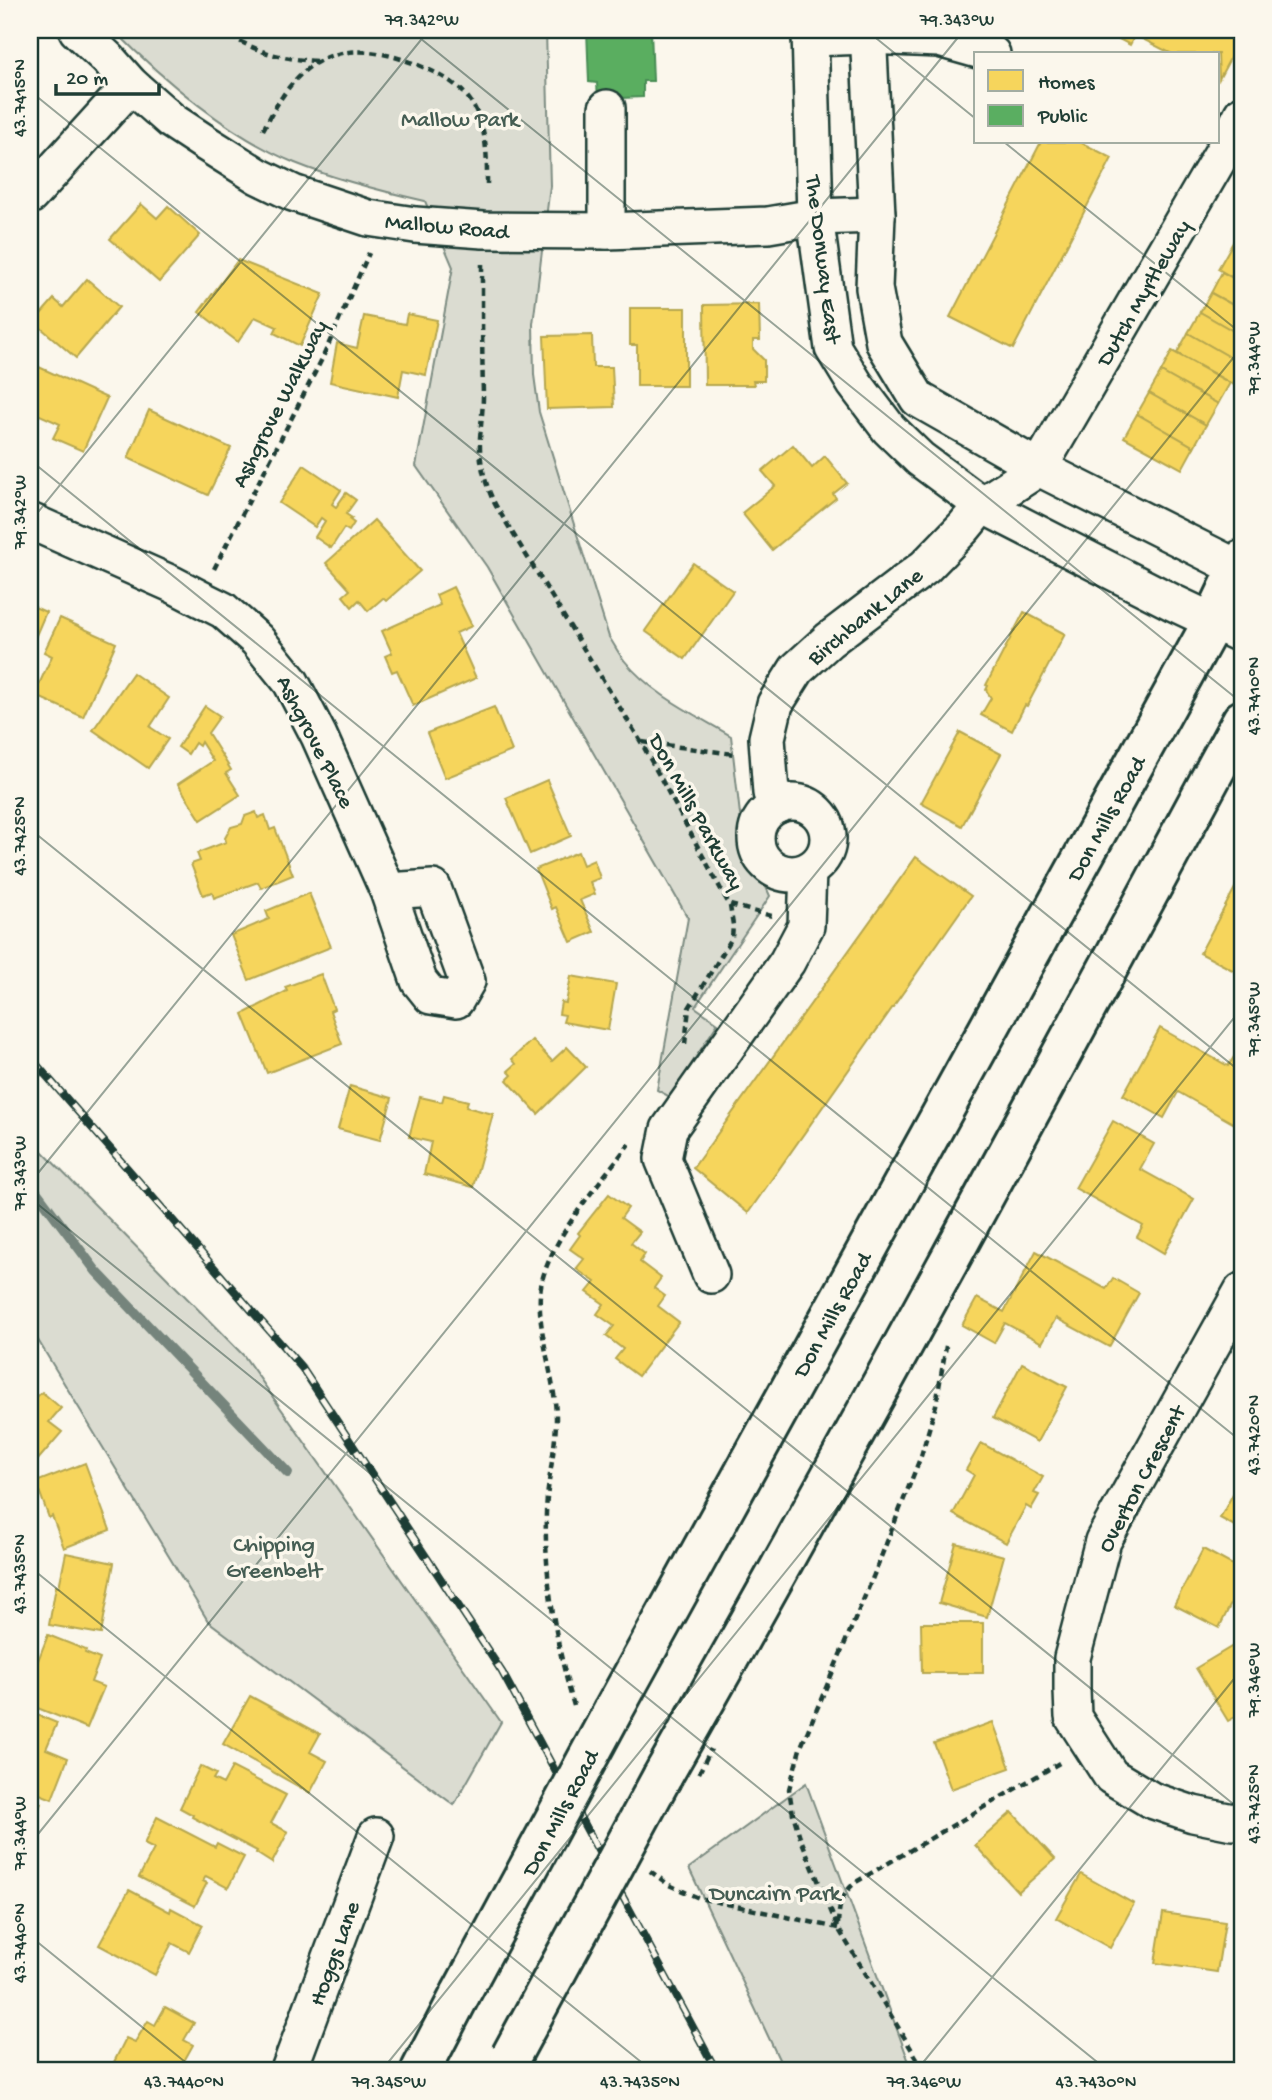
<svg xmlns="http://www.w3.org/2000/svg" width="1272" height="2100" viewBox="0 0 1272 2100" font-family="'Gochi Hand',sans-serif">
	<style>
		.green { fill: #dbdcd1; stroke: #7d8c82; stroke-width: 2 }
		.homes { fill: #f6d55c; stroke: #b6a750; stroke-width: 2 }
		.public { fill: #5aae61; stroke: #488c54; stroke-width: 2 }
		.lines { fill: none; stroke-linecap: round; stroke-linejoin: round }
		.stream { stroke: #74847b; stroke-width: 10 }
		.minor-casing { stroke: #1f3d34; stroke-width: 40 }
		.major-casing { stroke: #1f3d34; stroke-width: 44 }
		.path { stroke: #1f3d34; stroke-width: 4.5; stroke-dasharray: 7 5; stroke-linecap: butt }
		.minor { stroke: #fbf7ec; stroke-width: 35 }
		.major { stroke: #fbf7ec; stroke-width: 38 }
		.rail-casing { stroke: #1f3d34; stroke-width: 8 }
		.rail { stroke: #fbf7ec; stroke-width: 5; stroke-dasharray: 16; stroke-linecap: butt }
		.major-bridge-casing { stroke: #1f3d34; stroke-width: 44; stroke-linecap: butt }
		.path-bridge { stroke: #1f3d34; stroke-width: 4.5; stroke-dasharray: 7 5; stroke-linecap: butt }
		.major-bridge { stroke: #fbf7ec; stroke-width: 38 }
		.ticks { fill: none; stroke: #1f3d34; stroke-width: 2; stroke-opacity: 0.45 }
		.labels { text-anchor: middle; stroke-width: 7; stroke-linejoin: round; paint-order: stroke }
		.park-label { font-size: 23px; fill: #455d53; stroke: #fbf7ec }
		.street-label { font-size: 23px; fill: #1f3d34; stroke: #fbf7ec }
		.neatline { fill: none; stroke: #1f3d34; stroke-width: 2.5 }
		.ticks-label { font-size: 18px; text-anchor: middle; fill: #1f3d34 }
	</style>
	<rect width="100%" height="100%" fill="#fbf7ec"/>
	<filter id="ink" filterUnits="userSpaceOnUse"><feTurbulence type="fractalNoise" baseFrequency=".0143" numOctaves="2"/><feDisplacementMap in="SourceGraphic" scale="14" xChannelSelector="R" yChannelSelector="G"/><feConvolveMatrix kernelMatrix="1 2 1 2 8 2 1 2 1" color-interpolation-filters="sRGB"/></filter>
	<g filter="url(#ink)">
		<g class="green">
			<path d="M114 30H546L550 186 533 324 534 375 539 412 609 637C614 644 618 653 624 660 651 694 694 714 731 736L742 832 770 896 695 1007 718 1023 670 1097 657 1090 688 918 487 567 416 466 453 267 425 201C381 191 337 180 295 163 231 137 162 79 114 30Z"/>
			<path d="M30 1139 244 1356 501 1722 454 1805 208 1621 30 1327Z"/>
			<path d="M806 1783 912 2070H784L689 1868Z"/>
		</g>
		<g class="homes">
			<path d="M1102 30H1242V36L1219 79 1218 54H1172L1135 35 1130 45Z"/>
			<path d="M1041 142H1080L1112 158 1013 349 950 317Z"/>
			<path d="M141 204 157 218 168 206 200 235 159 282 110 239Z"/>
			<path d="M1242 226V253L1231 246Z"/>
			<path d="M1231 246 1242 253V283L1218 269Z"/>
			<path d="M238 260 323 294 300 346 274 333 277 327 255 317 238 342 199 312Z"/>
			<path d="M1222 272 1242 283V310L1211 293Z"/>
			<path d="M87 279 119 307 76 358 34 322 54 299 63 307Z"/>
			<path d="M1211 293 1242 310V336L1200 312Z"/>
			<path d="M759 304 760 340H753V349L764 360V381H753L754 385H705L704 305Z"/>
			<path d="M630 308H686V386H637V345H630Z"/>
			<path d="M1200 312 1242 336V364L1188 333Z"/>
			<path d="M407 314 437 320 426 375 403 370 398 397 330 382 337 343 357 348 364 316 405 324Z"/>
			<path d="M1188 333 1242 364V371L1234 385 1177 353Z"/>
			<path d="M592 335 593 367H612L614 407 547 409 544 336Z"/>
			<path d="M1172 351 1230 383 1218 404 1161 372Z"/>
			<path d="M30 363 107 398 83 451 53 438 60 424 31 411 30 414Z"/>
			<path d="M1161 372 1218 404 1206 425 1149 393Z"/>
			<path d="M1149 393 1206 425 1194 447 1137 414Z"/>
			<path d="M149 410 231 448 208 495 128 458Z"/>
			<path d="M1137 414 1194 447 1182 469 1124 437Z"/>
			<path d="M793 445 812 468 825 456 847 483 833 494 836 498 772 550 742 513 775 486 762 471Z"/>
			<path d="M304 465 341 490 332 504 336 507 346 493 356 500 346 514 352 518 350 520 354 523 349 531 344 528 331 548 315 537 325 521 321 518 315 527 279 503Z"/>
			<path d="M374 520 420 571 386 601 383 598 368 611 359 600 352 607 343 596 350 590 326 563Z"/>
			<path d="M693 563 733 591 685 659 645 631Z"/>
			<path d="M453 587 472 626 456 633 476 678 413 706 397 670 392 672 385 656 392 653 382 631 440 605 436 595Z"/>
			<path d="M30 605 46 612 31 647 30 646Z"/>
			<path d="M1024 612 1065 634 1027 706 1025 705 1012 731 981 715 991 698 986 690 988 686 986 685Z"/>
			<path d="M60 618 116 643 83 717 34 695 52 656 44 652Z"/>
			<path d="M133 673 169 698 150 727 168 739 148 768 93 730Z"/>
			<path d="M205 706 220 716 208 733 231 770 226 773 240 795 201 820 178 784 213 761 201 742 199 746 195 743 188 754 178 747Z"/>
			<path d="M494 707 512 751 445 778 427 733Z"/>
			<path d="M960 732 1001 754 962 826 921 803Z"/>
			<path d="M547 780 571 836 530 854 506 798Z"/>
			<path d="M256 812 258 818 265 815 270 830 275 828 293 875 261 888 258 882 214 898 212 892 203 895 191 864 200 861 197 853 226 842 225 838 231 827 242 824 245 816Z"/>
			<path d="M578 852 583 865 594 860 600 878 590 882 595 894 580 900 594 932 571 942 556 907 552 909 536 869Z"/>
			<path d="M916 857 971 896 748 1213 693 1168Z"/>
			<path d="M1236 886 1242 889V975L1200 953Z"/>
			<path d="M309 893 331 947 249 980 231 935 269 919 266 911Z"/>
			<path d="M321 974 334 1009 330 1011 342 1044 267 1073 243 1014 287 991 285 987Z"/>
			<path d="M571 976 616 984 608 1030 563 1022 565 1015 559 1014 561 1002 566 1003Z"/>
			<path d="M1160 1028 1228 1066 1236 1054 1242 1058V1106L1233 1123 1178 1092 1164 1118 1123 1095Z"/>
			<path d="M532 1040 552 1061 567 1047 586 1067 538 1114 507 1080 512 1075 508 1071 516 1064 512 1059Z"/>
			<path d="M350 1086 392 1098 380 1140 338 1129Z"/>
			<path d="M444 1095 468 1101 466 1107 493 1114 473 1187 424 1174 431 1142 409 1137 420 1097 442 1102Z"/>
			<path d="M1113 1121 1154 1144 1140 1169 1194 1199 1164 1253 1137 1237 1143 1226 1075 1188Z"/>
			<path d="M609 1194 628 1208 621 1218 640 1232 631 1243 645 1254 640 1262 661 1278 654 1288 665 1296 658 1306 679 1322 638 1376 615 1359 623 1349 606 1336 614 1326 597 1314 604 1304 587 1292 595 1282 576 1269 584 1259 570 1249 580 1235 578 1233Z"/>
			<path d="M1036 1251 1106 1289 1113 1278 1139 1293 1109 1347 1056 1318 1042 1343 1005 1323 994 1343 962 1325 977 1298 1004 1312Z"/>
			<path d="M1022 1363 1067 1387 1037 1442 993 1418Z"/>
			<path d="M42 1392 61 1408 49 1422 62 1432 30 1469V1403Z"/>
			<path d="M981 1443 1043 1477 1034 1493 1039 1495 1031 1509 1026 1506 1006 1543 953 1514 974 1475 966 1470Z"/>
			<path d="M85 1463 110 1530 64 1548 52 1516 49 1518 36 1482Z"/>
			<path d="M1242 1477V1530L1220 1518Z"/>
			<path d="M956 1543 1004 1556 987 1617 939 1603Z"/>
			<path d="M1203 1549 1242 1570V1582L1219 1628 1174 1605Z"/>
			<path d="M66 1553 114 1563 101 1634 49 1625 56 1586 59 1587Z"/>
			<path d="M921 1623H983V1673H922Z"/>
			<path d="M48 1635 86 1650 85 1653 100 1659 91 1682 104 1687 87 1728 30 1705V1666L34 1668 36 1662 37 1663Z"/>
			<path d="M1238 1643 1242 1650V1713L1228 1721 1196 1668Z"/>
			<path d="M250 1696 320 1734 310 1752 327 1761 310 1793 223 1744Z"/>
			<path d="M30 1712 57 1723 46 1749 68 1758 52 1799 30 1790Z"/>
			<path d="M993 1722 1010 1768 951 1789 934 1743Z"/>
			<path d="M200 1766 216 1774 213 1779 223 1784 232 1767 286 1795 271 1823 288 1832 272 1863 256 1853 257 1851 192 1817 193 1815 180 1808Z"/>
			<path d="M30 1798 41 1803 30 1832Z"/>
			<path d="M1012 1812 1055 1859 1018 1892 975 1845Z"/>
			<path d="M157 1817 215 1847 217 1843 244 1857 228 1888 206 1876 203 1881 207 1883 195 1906 139 1877 154 1849 144 1844Z"/>
			<path d="M1081 1874 1134 1904 1110 1948 1056 1918Z"/>
			<path d="M129 1890 170 1912 171 1908 203 1925 189 1952 172 1943 155 1975 99 1945Z"/>
			<path d="M1163 1913 1225 1922 1217 1972 1155 1963Z"/>
			<path d="M1234 1927H1242V1988H1239Z"/>
			<path d="M165 2007 194 2023 184 2040 193 2045 179 2070H116L111 2068 126 2038 135 2042 148 2021 155 2025Z"/>
		</g>
		<path class="public" d="M587 30H651L653 81H643V97L598 99 597 83 589 82Z"/>
		<g class="lines">
			<path class="stream" d="M30 1183 96 1271 288 1473"/>
			<g class="minor-casing">
				<g id="minor">
					<path d="M77 30 108 59 131 85 172 121 207 144 258 176 293 193 368 218 415 225 483 230 607 231 768 225 815 217 877 215"/>
					<path d="M810 30 815 217 833 348 855 384 889 429 920 459 982 505 1174 603 1242 635"/>
					<path d="M868 30 877 215 874 288 884 343 918 399 1039 468 1242 570"/>
					<path d="M810 38 868 36 939 39 992 54"/>
					<path d="M607 108V231"/>
					<path d="M30 196 131 85"/>
					<path d="M30 521 172 584 201 599 223 610 257 640 291 682 319 736 388 891 419 981 431 996 456 1000 467 981 433 888 388 891"/>
					<circle cx="792" cy="838" r="36"/>
					<path d="M778 805 771 793 767 738 775 704 797 669 829 640 925 567 964 527 982 505 1039 468 1225 148 1242 114"/>
					<path d="M711 1275 663 1159 669 1129 787 962 806 926 808 871"/>
					<path d="M1242 1291 1103 1541 1072 1658V1690L1073 1717 1111 1776 1151 1800 1193 1814 1233 1822 1242 1819"/>
					<path d="M289 2070 376 1836"/>
				</g>
			</g>
			<g class="major-casing">
				<g id="major">
					<path d="M613 1711 1213 621 1242 560"/>
					<path d="M662 1777C861 1427 1051 1074 1242 720"/>
					<path d="M421 2070 461 1993"/>
				</g>
			</g>
			<g class="path">
				<path d="M219 30C256 51 274 58 316 61"/>
				<path d="M263 130C269 119 275 107 282 97 317 44 363 43 418 65 439 74 461 84 473 105 488 131 487 160 487 189"/>
				<path d="M482 264C482 308 482 351 483 395 483 409 481 423 480 438 479 462 485 485 496 506L641 742 730 906 733 925 732 938 689 1008 685 1044"/>
				<path d="M214 569 322 359 369 253"/>
				<path d="M642 742 734 754"/>
				<path d="M730 905 772 916"/>
				<path d="M574 1706C556 1644 544 1578 546 1513 547 1481 556 1450 556 1418 556 1375 531 1318 543 1277 556 1232 601 1181 629 1144"/>
				<path d="M650 1871 669 1885 699 1898 838 1928"/>
				<path d="M838 1924C839 1905 841 1894 856 1882L1061 1762"/>
				<path d="M924 2070 838 1928 800 1837 793 1814 789 1789 800 1749 873 1577 921 1456 936 1405 946 1346"/>
			</g>
			<use href="#minor" class="minor"/>
			<use href="#major" class="major"/>
			<g class="rail-casing">
				<path id="rail" d="M30 1057 302 1368 502 1672 716 2070"/>
			</g>
			<use href="#rail" class="rail"/>
			<g class="major-bridge-casing">
				<g id="major-bridge">
					<path d="M461 1993 613 1711"/>
					<path d="M511 2056 662 1777"/>
				</g>
			</g>
			<path class="path-bridge" d="M699 1773 711 1749"/>
			<use href="#major-bridge" class="major-bridge"/>
		</g>
	</g>
	<path class="ticks" d="M410 30 1242 703M866 30 976 119M30 91 1242 1073M1004 142 1242 334M30 460 1242 1442M30 522 429 30M30 829 1242 1811M30 1183 964 30M30 1198 1107 2070M30 1567 651 2070M30 1844 1242 347M30 1936 195 2070M382 2070 1242 1008M917 2070 1242 1669"/>
	<g class="labels">
		<g class="park-label">
			<text x="460" y="126">Mallow Park</text>
			<text x="274" y="1551">Chipping<tspan x="274" dy="26">Greenbelt</tspan></text>
			<text x="775" y="1900">Duncairn Park</text>
		</g>
		<g class="street-label">
			<text transform="translate(447 225) rotate(5)" y="8">Mallow Road</text>
			<text transform="translate(825 259) rotate(83)" y="8">The Donway East</text>
			<text transform="translate(1142 292) rotate(-60)" y="8">Dutch Myrtleway</text>
			<text transform="translate(278 403) rotate(-63)" y="8">Ashgrove Walkway</text>
			<text transform="translate(864 615) rotate(-39)" y="8">Birchbank Lane</text>
			<text transform="translate(317 741) rotate(63)" y="8">Ashgrove Place</text>
			<text transform="translate(698 811) rotate(61)" y="8">Don Mills Parkway</text>
			<text transform="translate(1105 818) rotate(-61)" y="8">Don Mills Road</text>
			<text transform="translate(831 1314) rotate(-61)" y="8">Don Mills Road</text>
			<text transform="translate(1140 1478) rotate(-62)" y="8">Overton Crescent</text>
			<text transform="translate(559 1812) rotate(-62)" y="8">Don Mills Road</text>
			<text transform="translate(333 1953) rotate(-70)" y="8">Hoggs Lane</text>
		</g>
	</g>
	<rect width="1272" height="2100" fill="none" stroke="#fbf7ec" stroke-width="77"/>
	<rect x="974" y="52" width="245" height="91" fill="#fbf7ec" stroke="#a3ada2" stroke-width="2"/>
	<rect x="988" y="70" width="35" height="21" fill="#f6d55c" stroke="#a3ada2" stroke-width="2"/>
	<text x="1038" y="88" font-size="21" fill="#1f3d34">Homes</text>
	<rect x="988" y="105" width="35" height="21" fill="#5aae61" stroke="#a3ada2" stroke-width="2"/>
	<text x="1038" y="122" font-size="21" fill="#1f3d34">Public</text>
	<path d="M56 84v10h103v-10" fill="none" stroke="#1f3d34" stroke-width="3.5"/>
	<text x="66" y="84" font-size="21" fill="#1f3d34" stroke="#fbf7ec" stroke-width="5" paint-order="stroke">20 m</text>
	<rect x="38" y="38" width="1196" height="2024" class="neatline"/>
	<g class="ticks-label">
		<text x="422" y="25">79.342°W</text>
		<text x="957" y="25">79.343°W</text>
		<text transform="translate(19 98) rotate(-90)" y="6">43.7415°N</text>
		<text transform="translate(1253 358) rotate(-90)" y="6">79.344°W</text>
		<text transform="translate(19 512) rotate(-90)" y="6">79.342°W</text>
		<text transform="translate(1253 696) rotate(-90)" y="6">43.7410°N</text>
		<text transform="translate(19 836) rotate(-90)" y="6">43.7425°N</text>
		<text transform="translate(1253 1019) rotate(-90)" y="6">79.345°W</text>
		<text transform="translate(19 1173) rotate(-90)" y="6">79.343°W</text>
		<text transform="translate(1253 1435) rotate(-90)" y="6">43.7420°N</text>
		<text transform="translate(19 1574) rotate(-90)" y="6">43.7435°N</text>
		<text transform="translate(1253 1680) rotate(-90)" y="6">79.346°W</text>
		<text transform="translate(1253 1804) rotate(-90)" y="6">43.7425°N</text>
		<text transform="translate(19 1833) rotate(-90)" y="6">79.344°W</text>
		<text transform="translate(19 1943) rotate(-90)" y="6">43.7440°N</text>
		<text x="184" y="2087">43.7440°N</text>
		<text x="389" y="2087">79.345°W</text>
		<text x="640" y="2087">43.7435°N</text>
		<text x="924" y="2087">79.346°W</text>
		<text x="1096" y="2087">43.7430°N</text>
	</g>
</svg>
